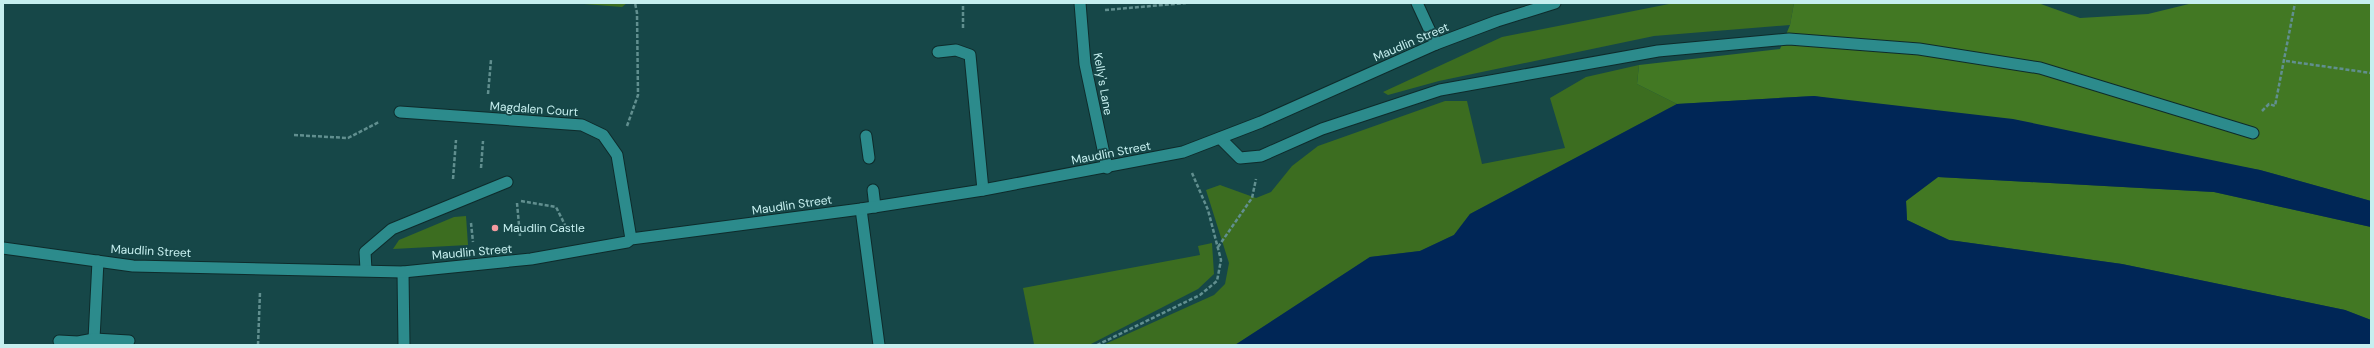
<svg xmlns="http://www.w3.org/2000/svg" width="2374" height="348" viewBox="0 0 2374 348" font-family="'DM Sans',sans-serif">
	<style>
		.green { fill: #3c6d20 }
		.forest { fill: #427823 }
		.water { fill: #002656 }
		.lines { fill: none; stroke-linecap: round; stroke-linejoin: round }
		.service-casing { stroke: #0e2b2b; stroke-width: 13 }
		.minor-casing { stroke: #0e2b2b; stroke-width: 13 }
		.tertiary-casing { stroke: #0e2b2b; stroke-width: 13 }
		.path { stroke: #618f8f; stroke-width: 2.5; stroke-dasharray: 4 2; stroke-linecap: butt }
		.service { stroke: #2c8b8c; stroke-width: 11 }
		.minor { stroke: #2c8b8c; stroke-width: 11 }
		.tertiary { stroke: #2c8b8c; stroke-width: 11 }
		.poi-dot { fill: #f49a9f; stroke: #164748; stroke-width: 1.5 }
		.labels { text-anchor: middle; stroke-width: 3.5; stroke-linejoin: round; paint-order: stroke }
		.street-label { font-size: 12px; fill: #c6efef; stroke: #164748 }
		.poi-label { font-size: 12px; fill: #c6efef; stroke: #164748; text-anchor: start }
	</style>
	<rect width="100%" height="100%" fill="#164748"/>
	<g class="green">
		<path d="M571 3H627L622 7Z"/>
		<path d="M1674 3H1794L1790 25 1654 36 1439 81 1388 95 1383 92 1502 37Z"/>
		<path d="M1639 65 1637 84 1677 104 1470 214 1454 235 1420 251 1370 257 1235 345H1103L1214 295 1225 284 1229 263 1206 190 1220 185 1256 198 1271 192 1292 166 1318 146 1445 101H1467L1482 164 1565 148 1550 98 1586 77Z"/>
		<path d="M466 216 468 245 393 249 399 240 454 217Z"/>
		<path d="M1212 243 1214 274 1198 289 1089 345H1030L1034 344 1023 288 1200 255 1198 246Z"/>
	</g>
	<g class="forest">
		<path d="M1794 3H2038L2080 18 2148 14 2193 3H2371V201L2260 170 1814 96 1677 104 1637 84 1639 65 1780 49 1790 25Z"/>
		<path d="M1938 177 2214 192 2371 227V320L2345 310 2122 264 1949 240 1907 220 1906 201Z"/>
	</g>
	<path class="water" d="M1814 96 2013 119 2260 170 2371 201V227L2214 192 1938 177 1906 201 1907 220 1949 240 2122 264 2345 310 2371 320V345H1235L1370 257 1420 251 1454 235 1470 214 1677 104Z"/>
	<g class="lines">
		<g class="service-casing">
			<g id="service">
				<path d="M1417 3 1436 44"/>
				<path d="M938 52 956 50 970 55 983 190"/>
				<path d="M866 136 869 158"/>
				<path d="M1220 138 1240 158 1261 156 1322 129 1440 90 1658 51 1789 39 1919 49 2040 68 2253 133"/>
				<path d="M873 190 875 207"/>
				<path d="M861 209 879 345"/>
				<path d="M366 270 365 252 392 229 507 182"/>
				<path d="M94 339 98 261"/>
				<path d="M59 341 78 342 94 339 129 341"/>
			</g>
		</g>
		<g class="minor-casing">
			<g id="minor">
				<path d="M1080 3 1085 64 1107 168"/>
				<path d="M400 112 582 125 603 135 617 155 631 239"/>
				<path d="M403 272 404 345"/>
			</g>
		</g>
		<g class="tertiary-casing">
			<path id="tertiary" d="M3 248 133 266 403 272 531 259 627 242 631 239 861 209 983 190 1183 152 1261 122 1436 44 1497 21 1555 3"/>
		</g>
		<g class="path">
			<path d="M1105 10 1186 3"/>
			<path d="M963 28V3"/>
			<path d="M2286 61 2371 73"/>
			<path d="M488 94 491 60"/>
			<path d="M2262 111 2269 104 2275 106 2295 3"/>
			<path d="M627 126 638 95 637 13 635 3"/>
			<path d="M294 135 348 138 379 122"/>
			<path d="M481 168 483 141"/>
			<path d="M453 179 456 140"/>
			<path d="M521 201 556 207 566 227"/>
			<path d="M517 203 520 236"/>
			<path d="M471 223 473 242"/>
			<path d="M1218 247 1252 198 1256 179"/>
			<path d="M258 345 260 292"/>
			<path d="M1097 345 1200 295 1217 281 1221 260 1208 210 1192 173"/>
		</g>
		<use href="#service" class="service"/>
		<use href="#minor" class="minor"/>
		<use href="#tertiary" class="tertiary"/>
	</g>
	<circle class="poi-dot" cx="495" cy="228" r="4"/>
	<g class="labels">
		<g class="street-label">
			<text transform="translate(1411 42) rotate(-23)" y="4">Maudlin Street</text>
			<text transform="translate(1103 84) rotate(80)" y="4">Kelly's Lane</text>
			<text transform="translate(534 109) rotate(4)" y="4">Magdalen Court</text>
			<text transform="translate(1111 153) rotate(-11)" y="4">Maudlin Street</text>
			<text transform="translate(792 205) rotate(-8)" y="4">Maudlin Street</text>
			<text transform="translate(151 251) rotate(3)" y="4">Maudlin Street</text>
			<text transform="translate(472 252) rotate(-5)" y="4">Maudlin Street</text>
		</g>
		<g class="poi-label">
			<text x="503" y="232">Maudlin Castle</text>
		</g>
	</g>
	<rect width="2374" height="348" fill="none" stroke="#c6efef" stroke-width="8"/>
</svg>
